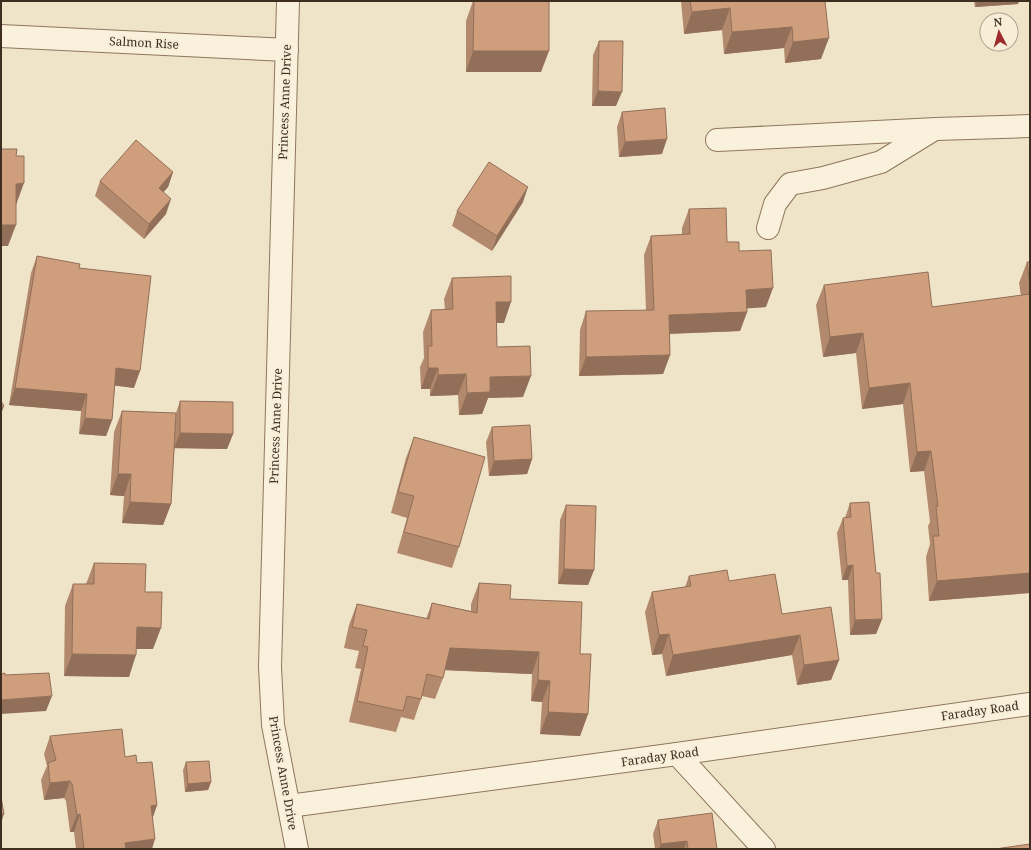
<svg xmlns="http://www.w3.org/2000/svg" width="1031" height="850" viewBox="0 0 1031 850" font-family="'Noto Serif',serif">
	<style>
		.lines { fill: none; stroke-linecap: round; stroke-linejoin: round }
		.minor-casing { stroke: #8d765c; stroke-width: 24 }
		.minor { stroke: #faf1dc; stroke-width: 22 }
		.wall { fill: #b2896c }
		.shaded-wall { fill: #916f58 }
		.building { fill: #cf9f7d; stroke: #916f58 }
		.labels { text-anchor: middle; stroke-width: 4; stroke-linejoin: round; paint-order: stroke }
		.street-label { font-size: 12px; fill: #3d2e20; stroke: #f7eed8 }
	</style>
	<rect width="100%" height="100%" fill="#f0e4c8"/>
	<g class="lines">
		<g class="minor-casing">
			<g id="minor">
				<path d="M288 1 270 667 273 725 297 849"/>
				<path d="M1 36 287 50"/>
				<path d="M717 140 936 129 1030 126"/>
				<path d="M768 228 775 204 790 184 823 178 881 162 933 130"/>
				<path d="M677 754 764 849"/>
				<path d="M289 806 677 754 1030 704"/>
			</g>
		</g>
		<use href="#minor" class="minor"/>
	</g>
	<g class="wall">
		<path d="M473 1H549L541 72H466V21Z"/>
		<path d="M681 1H825L821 59 785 63 784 48 724 54 722 30 684 34Z"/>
		<path d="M974 1H1019L1018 4 975 7Z"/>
		<path d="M599 41 616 106H592L593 55Z"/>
		<path d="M622 112 662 154 619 157 617 127Z"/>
		<path d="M173 172 168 187 163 192 166 214 144 239 95 196 100 181Z"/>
		<path d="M523 202 492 251 452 226 457 211Z"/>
		<path d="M689 209 727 242 739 251 766 307 747 308V312L740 331 669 334 670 355 663 374 579 376 580 330 586 311H646L644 255 651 236 682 235V228Z"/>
		<path d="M37 256 79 268 134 388 115 385 112 420 106 436 79 434 81 411 9 405 31 273Z"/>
		<path d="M1027 262H1030V593L929 601 926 557 930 544 928 526 930 522 924 471 910 472 903 404 862 409 856 353 823 357 816 305 824 285 932 307 1021 296 1019 283Z"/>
		<path d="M452 278 504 323H496L497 347 523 397 488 398 482 414 459 415 458 395 430 396V389H421L420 367 424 358 423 332 431 310H445L444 299Z"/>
		<path d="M180 401 233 434 227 449 174 448 175 437 171 504 163 525 122 523 124 496 110 495 114 432 122 411 176 413Z"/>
		<path d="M492 427 532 459 527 474 489 476 486 442Z"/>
		<path d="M414 437 459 547 452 568 397 553 407 518 391 513 406 458Z"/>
		<path d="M850 503 876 573 882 619 876 634 850 635 848 580H842L837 533 843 518H845Z"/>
		<path d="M566 505 594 570 588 585 558 584 560 520Z"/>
		<path d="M94 563 145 592 153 649H136L129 677 64 676 65 606 73 584H86Z"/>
		<path d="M689 576 729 581 782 614 839 660 831 680 797 685 792 655 666 676 662 654 652 655 645 612 652 592 685 587Z"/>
		<path d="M479 583 510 599 580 654 588 714 580 736 540 734 542 702 531 701 532 674 445 670 443 678 435 699 422 696 414 720 401 717 396 732 349 722 361 669 355 668 359 651 344 648 349 625 357 604 426 619 432 603 471 611V604Z"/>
		<path d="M50 736 125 757 137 763 157 805 153 817 152 849H76L74 832H70L66 801 64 798 44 800 41 780 47 766 44 754Z"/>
		<path d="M186 762 211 782 208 790 185 792 183 770Z"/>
		<path d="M658 820 717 849H655L653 834Z"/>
	</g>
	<g class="shaded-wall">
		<path d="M977 1H1019L1018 4 975 7Z"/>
		<path d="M730 8 722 30 684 34 692 12Z"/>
		<path d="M792 27 784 48 724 54 732 32Z"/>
		<path d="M829 38 821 59 785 63 793 42Z"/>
		<path d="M473 51H549L541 72H466Z"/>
		<path d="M598 91 622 92 616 106H592Z"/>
		<path d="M667 139 662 154 619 157 625 142Z"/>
		<path d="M173 172 168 187 154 203 159 188Z"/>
		<path d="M24 183 16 205V184Z"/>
		<path d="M528 187 523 202 492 251 497 236Z"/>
		<path d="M171 199 166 214 144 239 149 224Z"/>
		<path d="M1 225H16L8 246H1Z"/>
		<path d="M773 288 766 307 739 309 746 290Z"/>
		<path d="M496 302H511L504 323H488Z"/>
		<path d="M747 312 740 331 662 334 669 315Z"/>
		<path d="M863 333 856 353 823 357 830 337Z"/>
		<path d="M670 355 663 374 579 376 586 357Z"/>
		<path d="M116 368 140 371 134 388 110 385Z"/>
		<path d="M428 368H438L430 389H421Z"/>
		<path d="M466 374 458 395 430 396 438 375Z"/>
		<path d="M531 376 523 397 488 398 482 414 459 415 467 393 490 377Z"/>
		<path d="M910 383 903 404 862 409 869 388Z"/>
		<path d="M15 388 87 394 81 411 9 405Z"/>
		<path d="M4 406 1 414V408Z"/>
		<path d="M85 418 112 420 106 436 79 434Z"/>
		<path d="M180 433 233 434 227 449 174 448Z"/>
		<path d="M931 451 924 471 910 472 917 452Z"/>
		<path d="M532 459 527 474 489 476 494 461Z"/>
		<path d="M118 474H131L124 496 110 495Z"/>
		<path d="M130 502 171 504 163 525 122 523Z"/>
		<path d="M853 565 848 580H842L847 566Z"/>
		<path d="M564 569 594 570 588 585 558 584Z"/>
		<path d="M1030 573V593L929 601 937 581Z"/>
		<path d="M882 619 876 634 850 635 855 620Z"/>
		<path d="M137 627 161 628 153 649H129Z"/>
		<path d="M669 634 662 654 652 655 659 635Z"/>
		<path d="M800 635 792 655 666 676 673 655Z"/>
		<path d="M450 648 539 652 532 674 442 670Z"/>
		<path d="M72 654 136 655 129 677 64 676Z"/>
		<path d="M839 660 831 680 797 685 804 665Z"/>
		<path d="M538 680 550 681 542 702 531 701Z"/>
		<path d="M52 696 46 711 1 714V700Z"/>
		<path d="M548 712 588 714 580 736 540 734Z"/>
		<path d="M70 781 64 798 44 800 50 783Z"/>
		<path d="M211 782 208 790 185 792 188 784Z"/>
		<path d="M157 805 151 822V806Z"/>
		<path d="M1 814H4L1 823Z"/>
		<path d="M80 814 74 832H70L77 815Z"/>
		<path d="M155 839 152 849H123L125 843Z"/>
		<path d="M687 841 684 849H659L661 844Z"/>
	</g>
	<g class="building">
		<path d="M474 1H549V51H473Z"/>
		<path d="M690 1H825L829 38 793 42 792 27 732 32 730 8 692 12Z"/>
		<path d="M599 41H623L622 92 598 91Z"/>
		<path d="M665 108 667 139 625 142 622 112Z"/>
		<path d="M136 140 173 172 159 188 171 199 149 224 100 181Z"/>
		<path d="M1 149H17L16 156H24V183L16 184V225H1Z"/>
		<path d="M489 162 528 187 497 236 457 211Z"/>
		<path d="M726 208 727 242H739V251L771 250 773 288 746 290 747 312 669 315 670 355 586 357V311L654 310 651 236 690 234 689 209Z"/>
		<path d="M37 256 80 264 79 268 151 276 140 371 116 368 112 420 85 418 87 394 15 388Z"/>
		<path d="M1027 262H1030V286Z"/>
		<path d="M928 272 932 307 1030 294V573L937 581 933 536H939L936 506H938L931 451 917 452 910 383 869 388 863 333 830 337 824 285Z"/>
		<path d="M511 276V302H496L497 347 530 346 531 376 490 377V392L467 393 466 374 438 375V368H428V346H432L431 310 453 309 452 278Z"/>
		<path d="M1 401 4 406 1 408Z"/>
		<path d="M180 401 233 402V434L180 433Z"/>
		<path d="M122 411 176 413 171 504 130 502 131 474H118Z"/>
		<path d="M530 425 532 459 494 461 492 427Z"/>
		<path d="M414 437 485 457 459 547 404 532 414 496 398 492Z"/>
		<path d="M869 502 876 573H880L882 619 855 620 853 565 847 566 843 518 851 517 850 503Z"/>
		<path d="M566 505 596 506 594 570 564 569Z"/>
		<path d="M94 563 146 564 145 592H162L161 628 137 627 136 655 72 654 73 584H94Z"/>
		<path d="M727 570 729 581 775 574 782 614 831 607 839 660 804 665 800 635 673 655 669 634 659 635 652 592 691 586 689 576Z"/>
		<path d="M479 583 511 585 510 599 582 602 580 654H591L588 714 548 712 550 681 538 680 539 652 450 648 443 678 427 674 421 699 407 696 403 711 357 701 368 647 363 646 367 630 352 627 357 604 429 619 432 603 477 613Z"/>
		<path d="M5 673V675L49 673 52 696 1 700V674Z"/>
		<path d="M122 729 125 757 136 755 137 763 152 762 157 805 151 806 155 839 125 843 126 849H84L80 814 77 815 72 784 70 781 50 783 48 763 56 760 50 736Z"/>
		<path d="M209 761 211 782 188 784 186 762Z"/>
		<path d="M1 797 4 814H1Z"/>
		<path d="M712 813 717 849H688L687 841 661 844 658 820Z"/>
		<path d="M1030 844V849H995Z"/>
	</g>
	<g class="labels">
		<g class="street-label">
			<text transform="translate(144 43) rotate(3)" y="4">Salmon Rise</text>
			<text transform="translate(285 102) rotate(-88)" y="4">Princess Anne Drive</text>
			<text transform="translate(276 426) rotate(-88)" y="4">Princess Anne Drive</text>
			<text transform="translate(980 711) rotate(-8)" y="4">Faraday Road</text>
			<text transform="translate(660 757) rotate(-8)" y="4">Faraday Road</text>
			<text transform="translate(283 773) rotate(80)" y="4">Princess Anne Drive</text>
		</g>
	</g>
	<rect width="1031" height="850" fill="none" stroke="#3d2e20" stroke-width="4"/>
	<g transform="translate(999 32) rotate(354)"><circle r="19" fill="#f7eed8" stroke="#ada18e"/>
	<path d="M0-3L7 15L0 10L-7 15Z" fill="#9e2a2b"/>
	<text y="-6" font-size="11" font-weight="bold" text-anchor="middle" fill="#3d2e20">N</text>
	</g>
</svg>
